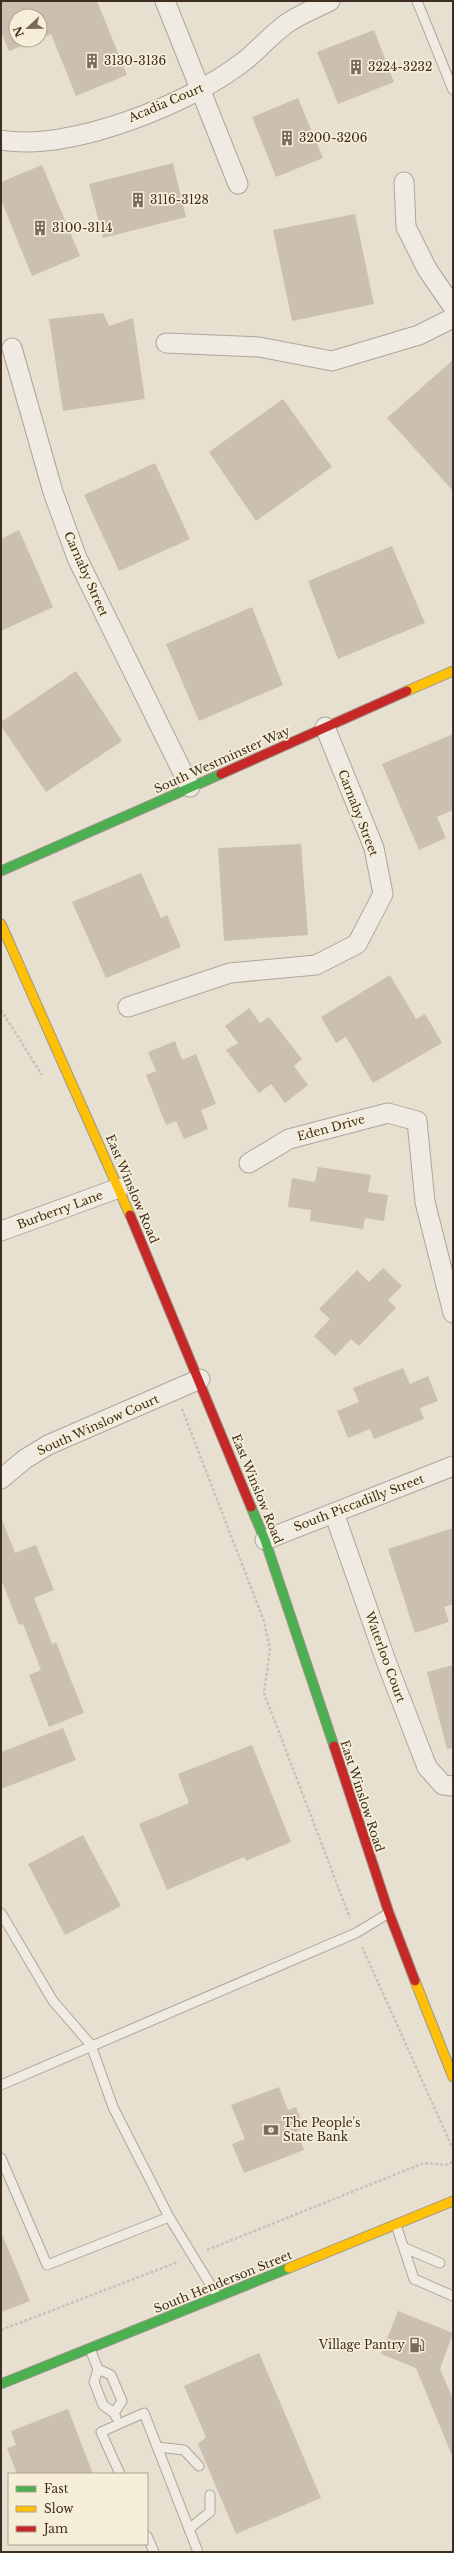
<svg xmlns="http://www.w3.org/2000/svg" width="454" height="2553" viewBox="0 0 454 2553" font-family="'Libre Baskerville',serif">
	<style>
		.building { fill: #cbbfb2 }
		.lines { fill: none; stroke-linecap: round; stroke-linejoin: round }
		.lane-casing { stroke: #ada599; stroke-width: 11 }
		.street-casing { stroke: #ada599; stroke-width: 21 }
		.fast-casing { stroke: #9c958a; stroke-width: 11 }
		.slow-casing { stroke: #9c958a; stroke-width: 11 }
		.jam-casing { stroke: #9c958a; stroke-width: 11 }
		.path { stroke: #c8c2b9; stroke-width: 2.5; stroke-dasharray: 3 2; stroke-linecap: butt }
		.lane { stroke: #efebe3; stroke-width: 9 }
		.street { stroke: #efebe3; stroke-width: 19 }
		.fast { stroke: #4caf50; stroke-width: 9 }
		.slow { stroke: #ffc107; stroke-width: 9 }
		.jam { stroke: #c62828; stroke-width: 9 }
		.labels { text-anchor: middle; stroke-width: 3.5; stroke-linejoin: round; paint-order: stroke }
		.poi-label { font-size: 12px; fill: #3d2e20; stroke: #f7eed8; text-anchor: start }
		.street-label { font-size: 12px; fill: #3d2e20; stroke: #f7eed8 }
	</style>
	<rect width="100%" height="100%" fill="#e7e0d1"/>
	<g class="building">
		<path d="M1 1H97L127 75 76 96 51 34 40 39V16H16V40H37L9 51 1 32Z"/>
		<path d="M374 30 394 82 338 104 317 52Z"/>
		<path d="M298 98 323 158 276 177 252 117Z"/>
		<path d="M173 163 186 217 103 238 89 184Z"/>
		<path d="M42 165 80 256 32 276 1 200V182Z"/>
		<path d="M355 214 374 304 292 321 273 230Z"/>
		<path d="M103 313 109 326 133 318 145 399 63 411 49 319Z"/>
		<path d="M453 360V491L387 418Z"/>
		<path d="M283 399 332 467 256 521 209 452Z"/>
		<path d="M155 463 190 539 119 571 84 495Z"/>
		<path d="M19 530 53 607 1 631V539Z"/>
		<path d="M392 546 425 623 338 659 308 581Z"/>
		<path d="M252 607 283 685 199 721 166 644Z"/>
		<path d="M76 671 122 741 46 792 1 726V722Z"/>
		<path d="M453 734V810L437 817 446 838 419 850 382 764Z"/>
		<path d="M301 844 308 935 224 941 218 848Z"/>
		<path d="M141 873 161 918 167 915 181 947 106 978 72 902Z"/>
		<path d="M390 975 416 1019 425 1014 442 1043 373 1083 346 1037 336 1043 321 1017Z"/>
		<path d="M249 1008 260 1023 269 1017 302 1059 294 1066 308 1085 285 1103 271 1084 259 1093 226 1050 238 1043 225 1026Z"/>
		<path d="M175 1041 182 1060 196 1054 216 1104 201 1110 208 1129 184 1139 176 1121 166 1125 146 1075 156 1071 148 1052Z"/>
		<path d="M318 1167 371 1175 368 1192 388 1195 384 1221 365 1218 363 1229 310 1221 311 1210 288 1207 292 1178 315 1182Z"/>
		<path d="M383 1268 402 1286 388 1300 396 1308 359 1346 351 1339 335 1356 314 1336 330 1319 319 1309 357 1270 369 1282Z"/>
		<path d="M403 1368 410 1384 428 1376 438 1401 420 1408 424 1419 374 1439 370 1429 348 1438 337 1411 359 1402 353 1388Z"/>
		<path d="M2 1520 15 1553 36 1545 54 1590 34 1598 52 1644 56 1642 84 1713 49 1727 29 1675 41 1670 23 1624 19 1625 1 1579Z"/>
		<path d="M453 1528V1604L444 1607 449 1622 415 1633 388 1549Z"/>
		<path d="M453 1665V1748L447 1749 427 1672Z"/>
		<path d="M63 1728 76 1760 1 1789V1752Z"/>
		<path d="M252 1745 291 1842 246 1861 244 1857 167 1890 139 1824 189 1803 178 1774Z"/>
		<path d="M83 1835 121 1906 65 1935 28 1864Z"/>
		<path d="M279 2087 288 2110 296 2107 304 2128 297 2131 304 2150 244 2173 232 2144 245 2139 231 2105Z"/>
		<path d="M1 2232 30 2301 1 2312Z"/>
		<path d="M398 2311 453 2333 440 2369 453 2399V2458L416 2368 381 2354Z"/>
		<path d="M259 2353 321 2498 236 2534 198 2444 206 2437 184 2386Z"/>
		<path d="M68 2409 93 2474H17L7 2448 16 2445 11 2431Z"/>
	</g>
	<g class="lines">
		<g class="lane-casing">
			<g id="lane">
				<path d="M417 1 453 90"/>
				<path d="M1 1913 53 2001 91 2045 113 2107 169 2217 218 2297"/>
				<path d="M1 2085 356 1933 389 1913"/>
				<path d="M1 2158 47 2265 169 2217"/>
				<path d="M396 2225 414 2279 453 2296"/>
				<path d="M405 2248 440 2263"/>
				<path d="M90 2349 98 2369 111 2375 122 2401 114 2413"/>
				<path d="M98 2369 94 2382 103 2405 114 2413 116 2417"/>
				<path d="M157 2447 184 2450 199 2466"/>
				<path d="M120 2474 101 2432 144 2413 198 2552"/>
				<path d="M189 2529 210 2512V2495"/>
				<path d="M147 2536 154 2552"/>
			</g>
		</g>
		<g class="street-casing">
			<g id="street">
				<path d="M165 1 238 184"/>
				<path d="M1 140C70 152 189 104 243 62 259 50 272 33 289 22 301 14 316 8 330 1"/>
				<path d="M404 182 406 227 427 269 453 307"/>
				<path d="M166 343 259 347 332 361 419 335 453 318"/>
				<path d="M12 348 53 492 77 558 190 787"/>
				<path d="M128 1007 230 973 316 965 357 944 383 894 374 848 325 727"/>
				<path d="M249 1163 289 1139 388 1113 417 1121 425 1202 453 1313"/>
				<path d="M1 1231 119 1188"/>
				<path d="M1 1479 25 1459 48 1445 200 1379"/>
				<path d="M334 1513 386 1661 427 1767 443 1785 453 1786"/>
				<path d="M265 1540 453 1466"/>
			</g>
		</g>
		<g class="fast-casing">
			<g id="fast">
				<path d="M1 871 221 774"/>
				<path d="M251 1507 265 1540 334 1746"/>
				<path d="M1 2384 289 2268"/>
			</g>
		</g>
		<g class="slow-casing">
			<g id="slow">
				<path d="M407 691 453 671"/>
				<path d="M1 924 130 1215"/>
				<path d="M415 1981 453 2077"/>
				<path d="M289 2268 453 2201"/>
			</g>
		</g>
		<g class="jam-casing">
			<g id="jam">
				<path d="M221 774 407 691"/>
				<path d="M130 1215 251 1507"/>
				<path d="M334 1746 389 1913 415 1981"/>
			</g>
		</g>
		<g class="path">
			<path d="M1 1010 42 1075"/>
			<path d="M182 1409 264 1621 270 1649 264 1693 350 1918"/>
			<path d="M362 1947 453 2149"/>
			<path d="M207 2250 424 2163 446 2165 453 2162"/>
			<path d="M1 2330 178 2262"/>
		</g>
		<use href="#lane" class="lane"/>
		<use href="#street" class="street"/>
		<use href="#fast" class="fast"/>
		<use href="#slow" class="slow"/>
		<use href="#jam" class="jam"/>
	</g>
	<defs>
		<g id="building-bare" transform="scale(1.2)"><path d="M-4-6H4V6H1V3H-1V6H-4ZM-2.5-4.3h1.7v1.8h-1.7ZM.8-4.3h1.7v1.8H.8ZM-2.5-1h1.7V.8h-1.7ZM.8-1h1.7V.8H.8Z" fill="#786c5e" stroke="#f7eed8" stroke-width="2.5" paint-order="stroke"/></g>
		<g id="bank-bare" transform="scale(1.2)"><path d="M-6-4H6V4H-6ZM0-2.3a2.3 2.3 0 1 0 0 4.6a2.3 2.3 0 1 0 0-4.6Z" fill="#786c5e" stroke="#f7eed8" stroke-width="2.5" paint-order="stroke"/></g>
		<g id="fuel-bare" transform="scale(1.2)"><path d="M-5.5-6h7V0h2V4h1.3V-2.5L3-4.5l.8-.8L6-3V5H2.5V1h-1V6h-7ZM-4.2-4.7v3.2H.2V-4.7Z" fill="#786c5e" stroke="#f7eed8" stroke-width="2.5" paint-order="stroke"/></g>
	</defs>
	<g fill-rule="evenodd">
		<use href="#building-bare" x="92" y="61"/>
		<use href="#building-bare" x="356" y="67"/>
		<use href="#building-bare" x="287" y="138"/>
		<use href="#building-bare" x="138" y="200"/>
		<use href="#building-bare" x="40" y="228"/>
		<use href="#bank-bare" x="271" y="2130"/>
		<use href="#fuel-bare" x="417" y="2345"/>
	</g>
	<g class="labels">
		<g class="poi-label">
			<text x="104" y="65">3130-3136</text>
			<text x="368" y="71">3224-3232</text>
			<text x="299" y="142">3200-3206</text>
			<text x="150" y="204">3116-3128</text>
			<text x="52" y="232">3100-3114</text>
			<text x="283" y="2127">The People's<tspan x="283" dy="14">State Bank</tspan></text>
			<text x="405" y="2349" text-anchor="end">Village Pantry</text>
		</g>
		<g class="street-label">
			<text transform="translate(166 103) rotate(-23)" y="4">Acadia Court</text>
			<text transform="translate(86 574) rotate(66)" y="4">Carnaby Street</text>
			<text transform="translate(222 760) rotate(-24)" y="4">South Westminster Way</text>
			<text transform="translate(358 813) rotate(69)" y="4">Carnaby Street</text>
			<text transform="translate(331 1128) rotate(-15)" y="4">Eden Drive</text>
			<text transform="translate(132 1189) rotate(67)" y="4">East Winslow Road</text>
			<text transform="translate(60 1210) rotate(-20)" y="4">Burberry Lane</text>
			<text transform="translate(98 1425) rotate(-24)" y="4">South Winslow Court</text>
			<text transform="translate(257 1489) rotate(68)" y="4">East Winslow Road</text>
			<text transform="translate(359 1503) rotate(-21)" y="4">South Piccadilly Street</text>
			<text transform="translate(385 1657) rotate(70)" y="4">Waterloo Court</text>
			<text transform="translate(362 1796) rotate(72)" y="4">East Winslow Road</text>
			<text transform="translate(223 2282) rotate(-22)" y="4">South Henderson Street</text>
		</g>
	</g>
	<rect width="454" height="2553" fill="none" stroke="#3d2e20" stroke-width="4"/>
	<rect x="8" y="2473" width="140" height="72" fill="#f7eed8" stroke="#ada18e"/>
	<rect x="16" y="2486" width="20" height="6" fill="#4caf50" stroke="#ada18e"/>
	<text x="44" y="2493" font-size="12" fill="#3d2e20">Fast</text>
	<rect x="16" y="2506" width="20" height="6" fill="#ffc107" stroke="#ada18e"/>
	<text x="44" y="2513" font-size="12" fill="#3d2e20">Slow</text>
	<rect x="16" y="2526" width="20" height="6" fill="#c62828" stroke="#ada18e"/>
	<text x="44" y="2533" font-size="12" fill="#3d2e20">Jam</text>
	<g transform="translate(28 28) rotate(248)"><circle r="19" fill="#f7eed8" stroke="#ada18e"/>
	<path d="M0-3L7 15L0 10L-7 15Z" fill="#786c5e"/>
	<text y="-6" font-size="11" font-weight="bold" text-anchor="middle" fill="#3d2e20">N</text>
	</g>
</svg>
